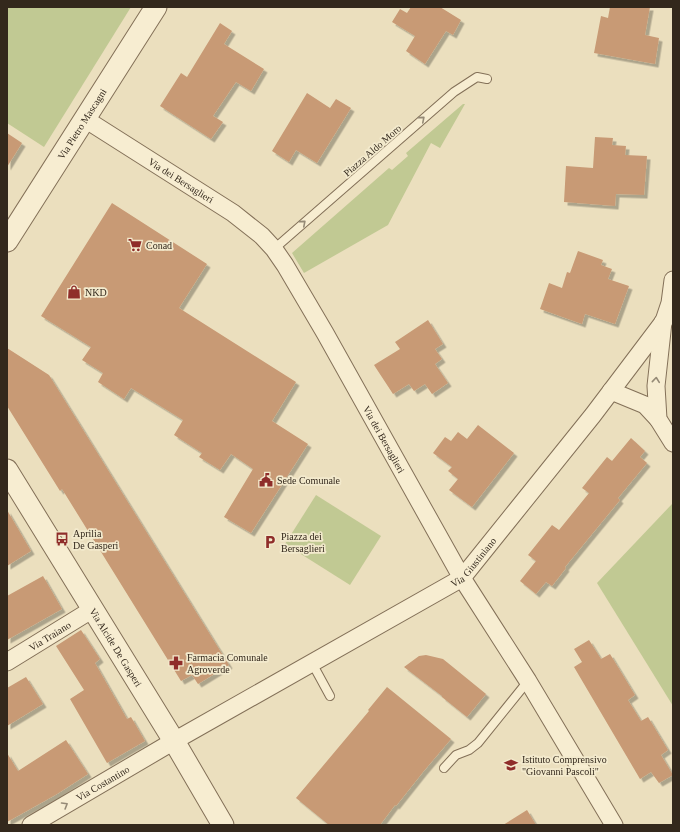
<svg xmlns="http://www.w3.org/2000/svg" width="680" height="832" viewBox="0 0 680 832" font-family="'Times New Roman',serif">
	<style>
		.green { fill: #c1c993 }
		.building { fill: #c89a75; filter: url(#shadow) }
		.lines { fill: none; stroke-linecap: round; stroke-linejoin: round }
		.service-casing { stroke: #837058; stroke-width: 10 }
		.minor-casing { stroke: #837058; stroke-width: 19 }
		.tertiary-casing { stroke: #837058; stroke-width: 23 }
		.service { stroke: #f7edd1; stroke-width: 8 }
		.minor { stroke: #f7edd1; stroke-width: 17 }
		.tertiary { stroke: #f7edd1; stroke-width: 21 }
		.oneway { stroke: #958a76 }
		.labels { text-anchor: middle; stroke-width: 3.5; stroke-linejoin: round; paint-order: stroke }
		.street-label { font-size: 10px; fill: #33281c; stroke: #f3eacd }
		.poi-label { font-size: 10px; fill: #33281c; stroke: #f3eacd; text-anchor: start }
	</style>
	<defs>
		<filter id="shadow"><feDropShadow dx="3.5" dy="3.5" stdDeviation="0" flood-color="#0004"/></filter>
	</defs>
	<rect width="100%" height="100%" fill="#ebdfbe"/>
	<g class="green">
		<path d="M7 7H131L44 147 7 123Z"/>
		<path d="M463 104H465L440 148 431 143 388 225 304 273 292 253 389 168 392 170 408 156 406 153Z"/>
		<path d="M316 495 381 536 350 585 285 544Z"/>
		<path d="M672 504 673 506V706L597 583Z"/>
	</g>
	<g class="building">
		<path d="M411 7H440L461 20 453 35 446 31 425 64 406 51 415 36 392 22 400 9 407 13Z"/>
		<path d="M610 7H650L645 35 659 38 655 64 594 53 601 16 608 18Z"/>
		<path d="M220 23 232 31 224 44 264 69 251 91 236 82 213 116 223 122 211 139 160 106 181 73 187 77Z"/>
		<path d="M307 93 330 108 336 99 351 108 317 163 296 150 289 162 272 151Z"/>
		<path d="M7 133 22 143 7 167Z"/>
		<path d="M595 137 613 138 612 145 626 146 625 155 647 156 644 195 616 194 615 206 564 202 566 166 593 168Z"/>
		<path d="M112 203 207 264 179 308 296 382 272 421 308 444 251 533 224 517 253 469 231 454 220 470 199 457 202 453 174 435 183 420 131 388 124 399 98 382 103 373 82 360 91 347 41 316Z"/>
		<path d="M578 251 603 260 601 265 612 269 608 279 629 286 615 324 585 314 582 324 540 309 549 283 562 288 567 272 570 273Z"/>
		<path d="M428 320 443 344 435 349 442 359 435 364 448 383 432 394 425 384 414 391 409 384 393 394 374 365 400 349 395 342Z"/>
		<path d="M7 348 49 375 229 665 198 684 192 675 181 681 62 489 60 491 7 406Z"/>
		<path d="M478 425 514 453 472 507 449 490 458 479 448 471 452 467 433 453 445 437 451 441 458 432 467 439Z"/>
		<path d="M631 438 645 451 640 457 647 463 618 498 620 500 565 567 566 568 552 586 546 582 536 594 520 581 536 561 528 555 552 525 559 530 589 493 582 488 607 457 612 461Z"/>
		<path d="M7 510 31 551 7 566Z"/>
		<path d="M43 576 62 609 7 640V596Z"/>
		<path d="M81 630 100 659 95 663 127 719 131 717 145 741 107 763 70 699 84 690 56 646Z"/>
		<path d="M589 640 601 659 610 654 635 695 628 700 641 721 648 717 668 750 661 755 673 775 659 783 651 772 640 779 574 667 582 662 574 649Z"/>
		<path d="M426 655 443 659 486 694 467 717 442 697V696L404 667 419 656Z"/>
		<path d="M26 677 43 704 7 726V688Z"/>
		<path d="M387 687 451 739 423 772 396 806 395 805 380 825H329L296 798 369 711 368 710Z"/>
		<path d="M66 740 88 774 57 794 7 822V753L18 771Z"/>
		<path d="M527 810 536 825H503Z"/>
	</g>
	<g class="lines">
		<g class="service-casing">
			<g id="service">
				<path d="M274 249 454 92 477 77 487 79"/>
				<path d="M312 663 330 696"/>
				<path d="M444 768 456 755 469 750 478 743 528 681"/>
			</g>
		</g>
		<g class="minor-casing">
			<g id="minor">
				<path id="s1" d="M85 119 233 213 262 236 274 249 285 265 325 333 462 578 528 681 614 825"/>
				<path d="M663 322 656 386 658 419 673 443"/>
				<path d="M611 391 645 405 658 419"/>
				<path id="s2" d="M7 662 93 609"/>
				<path id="s3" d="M31 825 174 741 462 578 593 415 664 321 670 303 673 280"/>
			</g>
		</g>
		<g class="tertiary-casing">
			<g id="tertiary">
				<path id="s4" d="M7 241 156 7"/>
				<path id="s5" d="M7 470 174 741 223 825"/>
			</g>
		</g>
		<use href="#service" class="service"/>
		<use href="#minor" class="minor"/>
		<use href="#tertiary" class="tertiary"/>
	</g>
	<defs><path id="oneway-chevron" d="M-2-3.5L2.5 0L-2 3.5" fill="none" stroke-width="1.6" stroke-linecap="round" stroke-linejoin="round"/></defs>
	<g class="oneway">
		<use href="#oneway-chevron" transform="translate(422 119) rotate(-41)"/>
		<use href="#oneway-chevron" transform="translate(303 223) rotate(-41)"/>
		<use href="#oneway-chevron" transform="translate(656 380) rotate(-84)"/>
		<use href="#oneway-chevron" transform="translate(65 805) rotate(-31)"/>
	</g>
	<defs>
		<g id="supermarket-bare" transform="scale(1.08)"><path d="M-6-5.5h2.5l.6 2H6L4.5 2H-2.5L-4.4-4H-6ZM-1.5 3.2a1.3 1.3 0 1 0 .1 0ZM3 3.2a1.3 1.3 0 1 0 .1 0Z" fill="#8f2d2a" stroke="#f3eacd" stroke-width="2.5" paint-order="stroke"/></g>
		<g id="shop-bare" transform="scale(1.08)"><path d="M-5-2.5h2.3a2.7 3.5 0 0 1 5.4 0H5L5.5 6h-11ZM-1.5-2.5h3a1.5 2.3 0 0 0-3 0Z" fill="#8f2d2a" stroke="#f3eacd" stroke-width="2.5" paint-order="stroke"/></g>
		<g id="civic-bare" transform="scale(1.08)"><path d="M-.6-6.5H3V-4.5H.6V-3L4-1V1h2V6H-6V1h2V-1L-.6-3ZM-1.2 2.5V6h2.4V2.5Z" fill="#8f2d2a" stroke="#f3eacd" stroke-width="2.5" paint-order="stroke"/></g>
		<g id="bus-bare" transform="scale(1.08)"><path d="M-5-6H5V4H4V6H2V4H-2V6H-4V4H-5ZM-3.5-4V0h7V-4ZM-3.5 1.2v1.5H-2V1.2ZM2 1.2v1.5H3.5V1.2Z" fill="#8f2d2a" stroke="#f3eacd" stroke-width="2.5" paint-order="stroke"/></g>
		<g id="parking-bare" transform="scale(1.08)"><path d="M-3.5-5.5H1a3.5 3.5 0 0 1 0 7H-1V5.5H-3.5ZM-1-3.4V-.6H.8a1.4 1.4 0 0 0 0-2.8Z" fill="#8f2d2a" stroke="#f3eacd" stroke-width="2.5" paint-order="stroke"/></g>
		<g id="pharmacy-bare" transform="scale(1.08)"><path d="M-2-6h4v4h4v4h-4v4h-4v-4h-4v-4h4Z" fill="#8f2d2a" stroke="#f3eacd" stroke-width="2.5" paint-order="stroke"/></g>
		<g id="school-bare" transform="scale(1.08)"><path d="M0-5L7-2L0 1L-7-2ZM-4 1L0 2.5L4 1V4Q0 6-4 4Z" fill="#8f2d2a" stroke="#f3eacd" stroke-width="2.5" paint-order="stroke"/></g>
	</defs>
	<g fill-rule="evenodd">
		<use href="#supermarket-bare" x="135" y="245"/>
		<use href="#shop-bare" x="74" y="292"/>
		<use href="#civic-bare" x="266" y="480"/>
		<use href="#bus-bare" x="62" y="539"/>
		<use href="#parking-bare" x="270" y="542"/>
		<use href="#pharmacy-bare" x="176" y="663"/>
		<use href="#school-bare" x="511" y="765"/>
	</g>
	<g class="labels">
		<g class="street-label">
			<text dy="4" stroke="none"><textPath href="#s4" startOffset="139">Via Pietro Mascagni</textPath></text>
			<text transform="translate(372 150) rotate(-41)" y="4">Piazza Aldo Moro</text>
			<text dy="4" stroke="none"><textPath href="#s1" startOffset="114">Via dei Bersaglieri</textPath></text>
			<text dy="4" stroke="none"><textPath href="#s1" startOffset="450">Via dei Bersaglieri</textPath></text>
			<text dy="4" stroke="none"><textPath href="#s3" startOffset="516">Via Giustiniano</textPath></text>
			<text dy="4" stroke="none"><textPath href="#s2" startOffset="50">Via Traiano</textPath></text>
			<text dy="4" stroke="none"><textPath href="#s5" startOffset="208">Via Alcide De Gasperi</textPath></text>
			<text dy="4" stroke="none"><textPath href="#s3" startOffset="83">Via Costantino</textPath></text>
		</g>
		<g class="poi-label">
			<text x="146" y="249">Conad</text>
			<text x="85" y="296">NKD</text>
			<text x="277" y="484">Sede Comunale</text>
			<text x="73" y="537">Aprilia<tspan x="73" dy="12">De Gasperi</tspan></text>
			<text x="281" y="540">Piazza dei<tspan x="281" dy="12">Bersaglieri</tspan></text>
			<text x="187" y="661">Farmacia Comunale<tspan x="187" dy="12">Agroverde</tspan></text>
			<text x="522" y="763">Istituto Comprensivo<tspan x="522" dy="12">"Giovanni Pascoli"</tspan></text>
		</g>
	</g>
	<rect width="680" height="832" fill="none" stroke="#33281c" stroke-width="16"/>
</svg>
